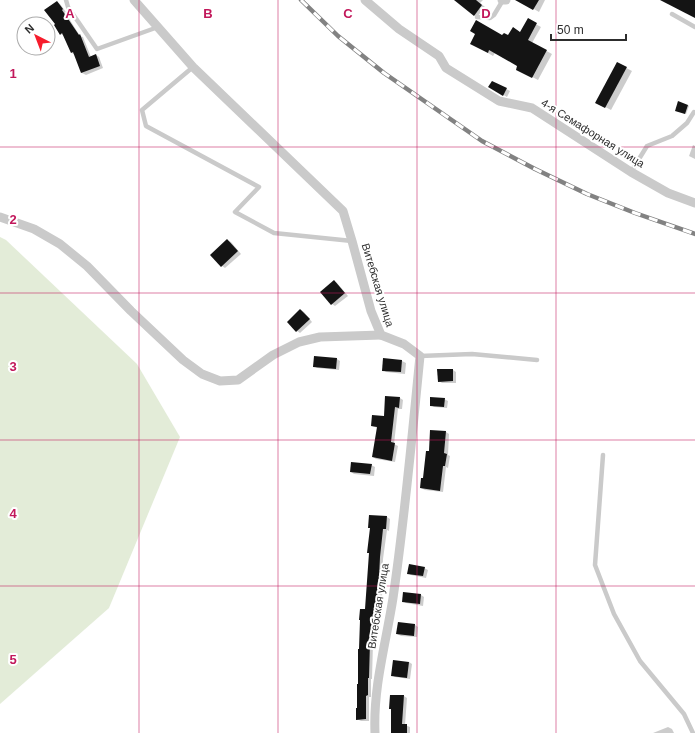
<svg xmlns="http://www.w3.org/2000/svg" width="695" height="733" viewBox="0 0 695 733" font-family="Arial,sans-serif">
	<style>
		.green { fill: #e3ecd8 }
		.shadow { fill: #0003 }
		.building { fill: #141414 }
		.lines { fill: none; stroke-linecap: round; stroke-linejoin: round }
		.service { stroke: #cacaca; stroke-width: 4.5 }
		.minor { stroke: #cacaca; stroke-width: 9 }
		.rail-casing { stroke: #828282; stroke-width: 4.5 }
		.rail { stroke: #fff; stroke-width: 3; stroke-dasharray: 9; stroke-linecap: butt }
		.grid { fill: none; stroke: #c2185b; stroke-width: 1; stroke-opacity: 0.55 }
		.labels { text-anchor: middle; stroke-width: 4; stroke-linejoin: round; paint-order: stroke }
		.street-label { font-size: 11px; fill: #2d2d2d; stroke: #fff }
		.grid-label { font-size: 13px; text-anchor: middle; font-weight: bold; fill: #c2185b; stroke: #fff; stroke-width: 4; stroke-linejoin: round; paint-order: stroke }
	</style>
	<rect width="100%" height="100%" fill="#fff"/>
	<path class="green" d="M0 237 6 240 137 364 180 437 109 608 0 704Z"/>
	<g class="shadow">
		<path d="M455 0H483L480 3 485 7 477 17Z"/>
		<path d="M523 0H545L539 12 522 2Z"/>
		<path d="M57 2 60 4 66 12H65L80 36 83 37 91 57 96 55 99 57 103 68 86 75 82 73 75 55 72 53 65 36 61 34Z"/>
		<path d="M528 20 541 27 532 43 552 54 538 80 517 69 519 66 495 53 493 56 471 43 503 36 509 37 521 33Z"/>
		<path d="M617 63 632 71 611 110 596 102Z"/>
		<path d="M493 82 510 91 507 97 490 87Z"/>
		<path d="M688 105 689 106 686 114 677 111Z"/>
		<path d="M693 145 695 146V159L689 156Z"/>
		<path d="M227 240 231 242 241 254 225 268 222 266Z"/>
		<path d="M334 281 337 283 348 296 335 306 332 304 321 292Z"/>
		<path d="M301 310 304 312 312 322 300 333 297 331Z"/>
		<path d="M337 359 340 361 339 370 317 368 314 366Z"/>
		<path d="M384 359 402 361 406 363 405 374 386 372 383 370Z"/>
		<path d="M453 370 456 372V383H442L439 381Z"/>
		<path d="M400 398 403 400 402 409H398L394 444 398 446 395 462 376 459 373 457 378 428 372 426 385 418Z"/>
		<path d="M444 399 448 401 447 408 434 407 431 405Z"/>
		<path d="M446 432 449 434 448 455 450 456 448 468 446 467 443 492 425 490 421 488 430 452Z"/>
		<path d="M371 465 375 467 374 476 354 474 351 472Z"/>
		<path d="M387 517 390 519 389 531 387 530 383 559 382 599H381L378 623H376L375 643H373L372 679H371V697H369V721H361L357 719 360 650 366 610 370 553Z"/>
		<path d="M424 568 428 570 426 578 411 575 408 573Z"/>
		<path d="M421 595 424 597 423 606 406 603 403 601Z"/>
		<path d="M415 625 418 627 417 637 401 636 397 634Z"/>
		<path d="M409 662 412 664 410 679 395 677 392 675Z"/>
		<path d="M404 696 407 698 405 725 410 727V733H392Z"/>
		<path d="M668 727 672 729 674 733H653Z"/>
	</g>
	<g class="building">
		<path d="M454 0H476L482 5 474 16Z"/>
		<path d="M515 0H539L533 10Z"/>
		<path d="M660 0H695V18Z"/>
		<path d="M57 1 63 9 62 10 79 35 80 34 89 57 96 54 100 66 81 73 73 52 71 53 62 33 60 35 54 25 55 24 44 10Z"/>
		<path d="M528 18 537 23 528 40 547 50 532 78 516 70 517 66 489 50 488 53 470 44 475 34 470 31 476 20 502 35 504 33 508 35 513 27 520 32Z"/>
		<path d="M617 62 627 67 605 108 595 103Z"/>
		<path d="M492 81 507 88 503 96 488 87Z"/>
		<path d="M678 101 688 105 685 114 675 111Z"/>
		<path d="M227 239 238 251 221 267 210 255Z"/>
		<path d="M334 280 345 293 331 305 320 292Z"/>
		<path d="M300 309 310 319 296 332 287 322Z"/>
		<path d="M314 356 337 358 336 369 313 367Z"/>
		<path d="M383 358 402 360 401 372 382 371Z"/>
		<path d="M437 369H453V381L438 382Z"/>
		<path d="M385 396 400 397 399 408 395 407 391 442 395 443 392 461 372 457 377 427 371 426 372 415 384 416Z"/>
		<path d="M430 397 445 398 444 407 430 406Z"/>
		<path d="M430 430 446 431 444 453 447 454 445 466H443L440 491 420 488 421 478H423L426 451H429Z"/>
		<path d="M351 462 372 464 370 474 350 472Z"/>
		<path d="M369 515 387 516 386 529H383L380 557 378 598H377L375 622H372V642H370L369 678H368V695L366 696V719L356 720V708H357V684H358V649H359L360 620H359L360 609H365L369 553H367L370 528H368Z"/>
		<path d="M409 564 425 567 423 576 407 574Z"/>
		<path d="M403 592 421 594 420 604 402 602Z"/>
		<path d="M398 622 415 624 414 636 396 634Z"/>
		<path d="M393 660 409 662 407 678 391 676Z"/>
		<path d="M390 695H404L402 724H407V733H391V709H389Z"/>
	</g>
	<g class="lines">
		<g class="service">
			<path d="M66 0 68 7 97 49 158 27"/>
			<path d="M672 14 695 27"/>
			<path d="M477 17 490 18 494 15 503 0"/>
			<path d="M193 67 142 110 146 126 259 187 235 212 274 233 352 241"/>
			<path d="M631 172 647 146 672 136 687 123 694 112"/>
			<path d="M420 356 472 354 537 360"/>
			<path d="M603 455 595 565 614 614 640 661 684 714 693 733"/>
		</g>
		<g class="minor">
			<path d="M134 0 193 67 343 211 352 241 371 311 381 335 404 344 420 356C412 436 405 517 393 598 386 643 373 687 375 733"/>
			<path d="M365 0 399 29 439 56 446 68 499 101 532 108 631 172 668 193 695 203"/>
			<path d="M502 0H506"/>
			<path d="M0 217 34 229 60 244 87 266 131 311 183 360 202 374 220 381 238 380 273 355 299 342 320 337 381 335"/>
		</g>
		<g class="rail-casing">
			<path id="rail" d="M301 0 338 36 384 73 482 141 535 169 587 194 635 213 695 234"/>
		</g>
		<use href="#rail" class="rail"/>
	</g>
	<path class="grid" d="M139 0V733M278 0V733M417 0V733M556 0V733M0 147H695M0 293H695M0 440H695M0 586H695"/>
	<g class="labels">
		<g class="street-label">
			<text transform="translate(593 133) rotate(32)" y="4">4-я Семафорная улица</text>
			<text transform="translate(378 285) rotate(73)" y="4">Витебская улица</text>
			<text transform="translate(378 606) rotate(-81)" y="4">Витебская улица</text>
		</g>
	</g>
	<g class="grid-label">
		<text x="70" y="18">A</text>
		<text x="208" y="18">B</text>
		<text x="348" y="18">C</text>
		<text x="486" y="18">D</text>
		<text x="13" y="78">1</text>
		<text x="13" y="224">2</text>
		<text x="13" y="371">3</text>
		<text x="13" y="518">4</text>
		<text x="13" y="664">5</text>
	</g>
	<g transform="translate(36 36) rotate(318)"><circle r="19" fill="#ffffff" stroke="#ababab"/>
	<path d="M0-3L7 15L0 10L-7 15Z" fill="#f61c2c"/>
	<text y="-6" font-size="11" font-weight="bold" text-anchor="middle" fill="#2d2d2d">N</text>
	</g>
	<path d="M551 34v6h75v-6" fill="none" stroke="#2d2d2d" stroke-width="2"/>
	<text x="557" y="34" font-size="12" fill="#2d2d2d" stroke="#ffffff" stroke-width="3" paint-order="stroke">50 m</text>
</svg>
